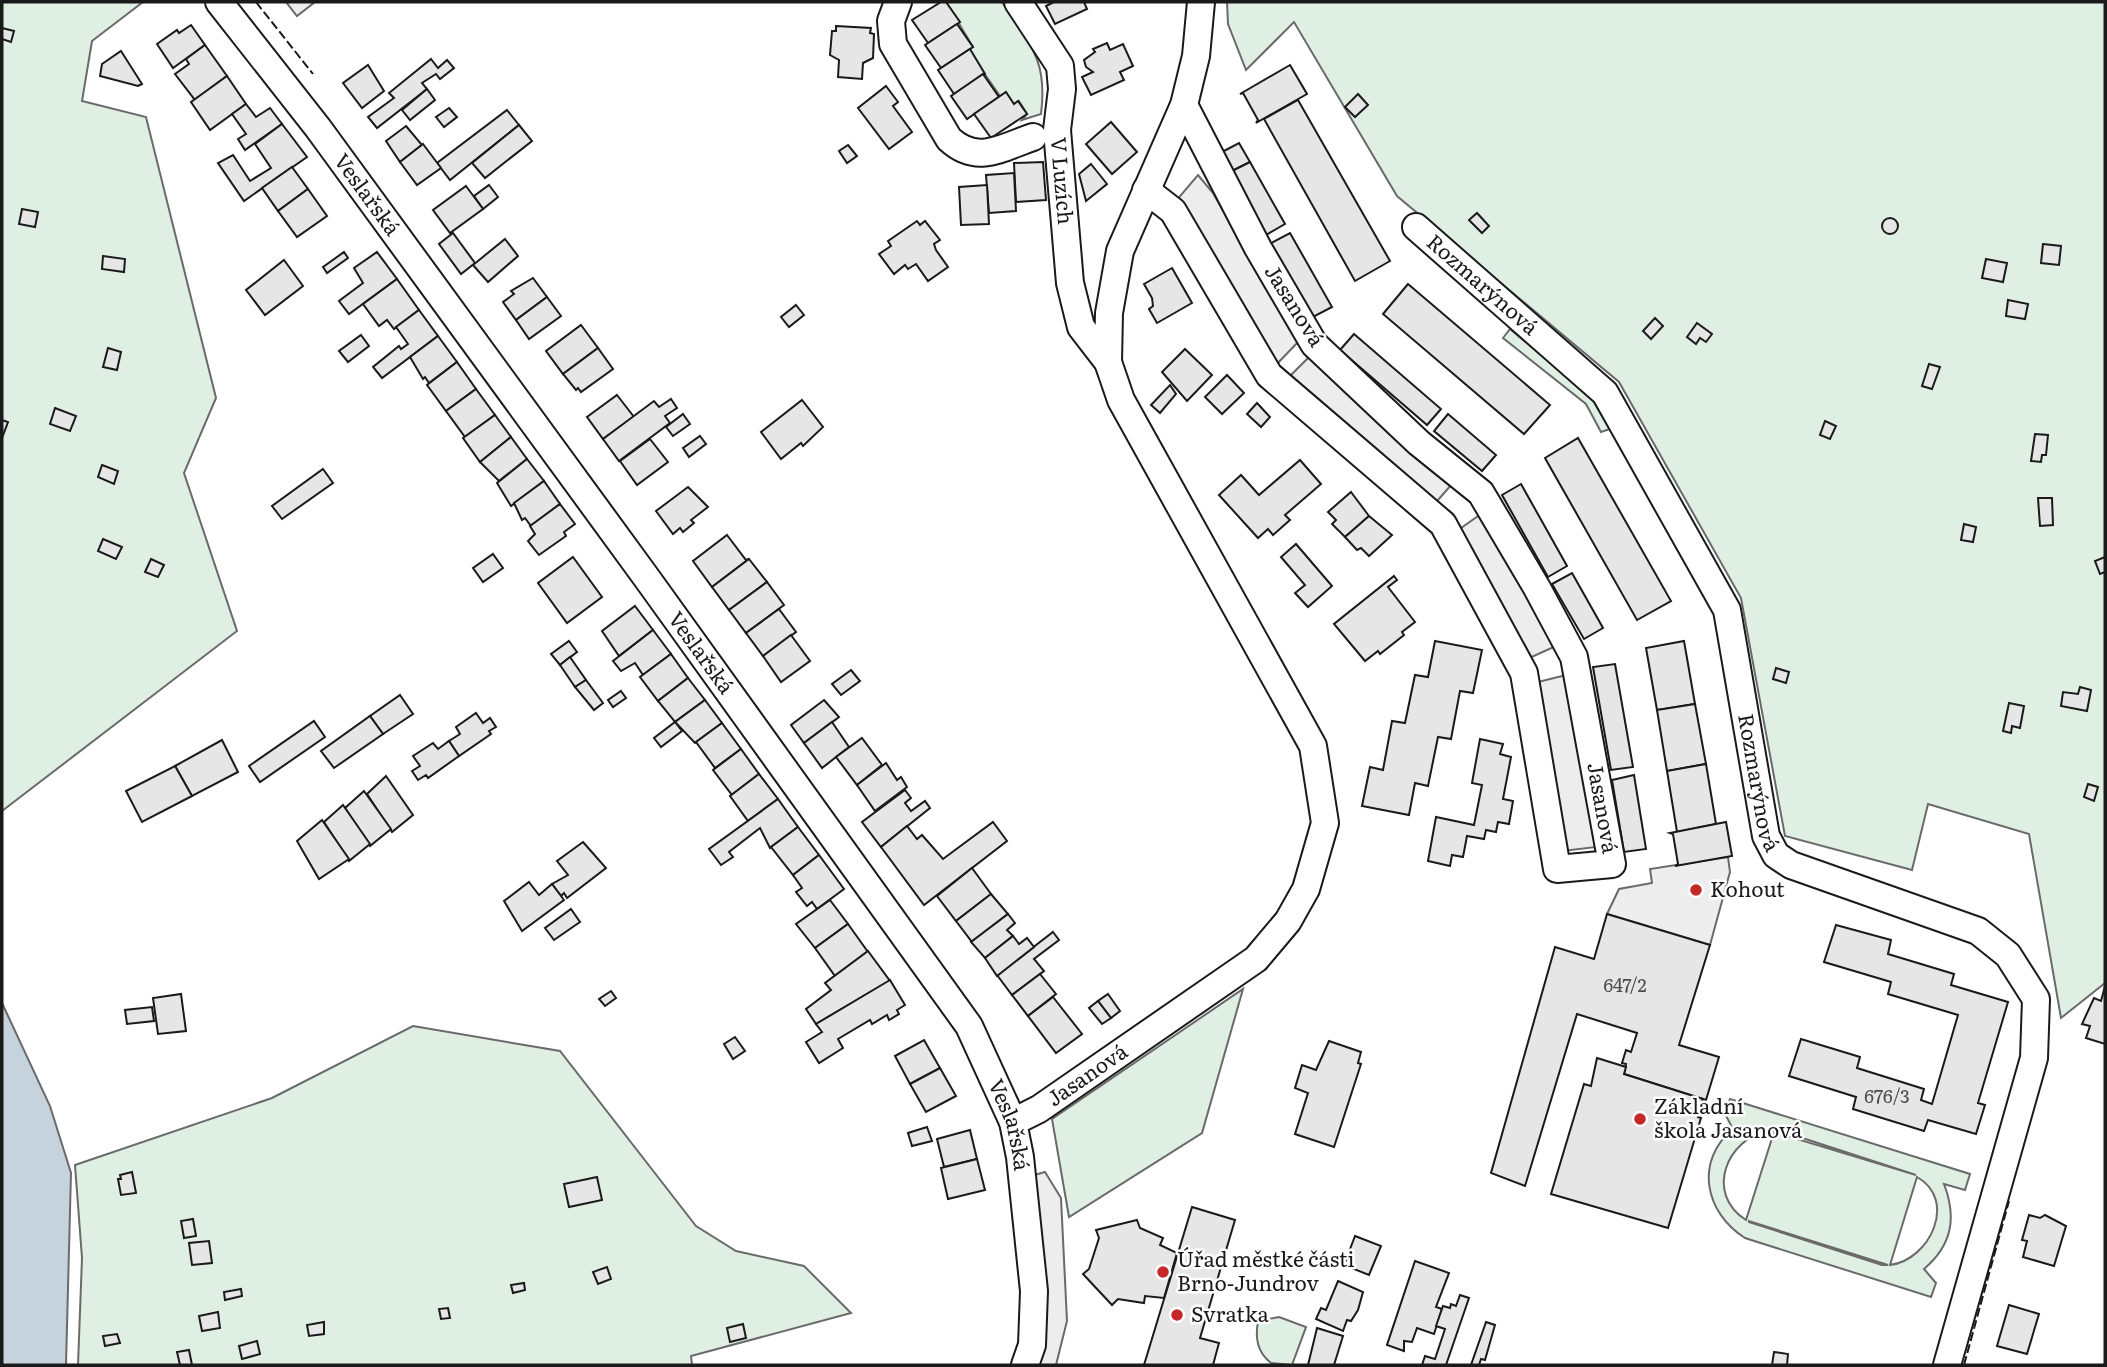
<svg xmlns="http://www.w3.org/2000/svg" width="2107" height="1367" viewBox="0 0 2107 1367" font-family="Literata,serif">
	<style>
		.green { fill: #e0efe3; stroke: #6a6a6a; stroke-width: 2; fill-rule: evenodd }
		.parking { fill: #ededed; stroke: #6a6a6a; stroke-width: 2 }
		.water { fill: #c6d2dc; stroke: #6a6a6a; stroke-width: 2 }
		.building { fill: #e6e6e6; stroke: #1a1a1a; stroke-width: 2 }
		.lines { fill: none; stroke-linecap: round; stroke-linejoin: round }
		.minor-casing { stroke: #1a1a1a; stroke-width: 30 }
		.minor { stroke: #fff; stroke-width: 26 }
		.fence { stroke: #1a1a1a; stroke-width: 2; stroke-dasharray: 9 3.5; stroke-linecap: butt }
		.poi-dot { fill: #c62828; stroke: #fff; stroke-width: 2.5 }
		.labels { text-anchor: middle; stroke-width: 5; stroke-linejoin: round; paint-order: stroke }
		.number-label { font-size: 18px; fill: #4d4d4d }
		.street-label { font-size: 21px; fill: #1a1a1a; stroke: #fff }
		.poi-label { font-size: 21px; fill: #1a1a1a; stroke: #fff; text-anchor: start }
	</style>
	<rect width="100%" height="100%" fill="#fff"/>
	<g class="green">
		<path d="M2 2H143L92 41 82 101 146 117 216 398 184 473 237 631 2 811Z"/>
		<path d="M946 2H1002C1030 45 1048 60 1041 114L1022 120 1027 114 1019 101 1014 104 1000 96 968 50 973 47Z"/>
		<path d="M1227 2H2105V983L2061 1018 2029 834 1928 804 1912 870 1785 836 1741 598 1619 382 1397 196 1294 22 1246 70 1228 24Z"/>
		<path d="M1510 329 1591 397 1610 429 1601 432 1586 404 1503 338Z"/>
		<path d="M1243 989 1202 1133 1069 1217 1052 1119Z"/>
		<path d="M413 1026 560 1051 696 1226 736 1251 804 1266 851 1313 691 1356 692 1365H78L82 1258 75 1165 272 1098Z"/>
		<path d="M1730 1099 1970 1174 1965 1190 1944 1184C1957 1218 1952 1245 1924 1269L1936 1283 1931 1297 1745 1238C1705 1213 1694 1161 1733 1129L1725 1114ZM1769 1130 1781 1131 1916 1175 1774 1132 1746 1220C1704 1193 1727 1139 1769 1130ZM1917 1177C1958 1200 1930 1260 1890 1265ZM1749 1222V1221L1888 1265H1882Z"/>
		<path d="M1279 1317 1306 1327 1292 1365 1271 1363C1257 1352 1255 1338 1258 1321Z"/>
	</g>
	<g class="parking">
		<path d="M286 2H315L297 16Z"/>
		<path d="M1198 175 1213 193 1298 342 1275 366 1175 202Z"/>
		<path d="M1310 356 1452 484 1431 508 1286 380Z"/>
		<path d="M1481 514 1556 646 1525 660 1454 533Z"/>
		<path d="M1566 675 1596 847 1563 851 1534 683Z"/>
		<path d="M1728 857 1730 872 1710 945 1607 914 1619 889 1652 883 1650 869Z"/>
		<path d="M1045 1172 1061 1198 1067 1321 1056 1365H1025L1024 1178Z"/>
	</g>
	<path class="water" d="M2 1003 50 1106 71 1173 66 1365H2Z"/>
	<g class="building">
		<path d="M941 2H946L960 22 928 43 912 20Z"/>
		<path d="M1054 2H1084L1087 9 1055 24 1046 6Z"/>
		<path d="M957 24 973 47 941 68 925 45Z"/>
		<path d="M191 25 205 45 173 68 157 44 177 30 179 33Z"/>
		<path d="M836 26 871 28 870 33 874 34 873 58 863 63 862 79 838 77 839 60 830 55 832 31H836Z"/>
		<path d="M2 28 14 31 11 42 2 39Z"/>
		<path d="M1107 43 1110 50 1123 44 1133 66 1120 72 1124 80 1091 95 1082 77 1093 72 1086 67 1084 60 1095 52 1093 49Z"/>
		<path d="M205 45 227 76 195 100 175 74 189 64 186 59Z"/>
		<path d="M970 49 985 74 954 94 938 70Z"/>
		<path d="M121 51 142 84 138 86 100 76 102 64Z"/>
		<path d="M431 59 438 68 447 60 454 68 440 79 436 74 422 83 427 89 377 128 368 117 394 98 389 93Z"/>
		<path d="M368 65 384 91 362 108 343 83Z"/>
		<path d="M1290 65 1307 94 1256 123 1258 120 1243 93 1240 94Z"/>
		<path d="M983 74 999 97 967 119 951 96Z"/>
		<path d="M227 76 246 104 210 130 191 102Z"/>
		<path d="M886 86 898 102 893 106 912 132 889 149 858 108Z"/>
		<path d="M427 89 435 100 410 120 402 110Z"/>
		<path d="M1006 92 1014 104 1018 101 1027 114 991 138 974 114Z"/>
		<path d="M1358 94 1368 105 1355 117 1345 107Z"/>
		<path d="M1298 100 1390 261 1355 281 1264 119Z"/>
		<path d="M246 104 256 117 270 108 282 124 245 150 238 139 246 134 232 114Z"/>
		<path d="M449 108 457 117 444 127 436 117Z"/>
		<path d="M507 110 519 125 450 180 437 163Z"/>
		<path d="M1111 122 1137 152 1112 174 1086 144Z"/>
		<path d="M282 124 307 157 244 201 218 163 233 155 250 181 271 168 255 144Z"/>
		<path d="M519 125 532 141 485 178 472 163Z"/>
		<path d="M406 126 422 145 400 162 386 141Z"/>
		<path d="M1239 143 1250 162 1230 172 1220 153Z"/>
		<path d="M423 144 441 168 417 185 400 162Z"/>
		<path d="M848 145 857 156 847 163 839 151Z"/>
		<path d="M1043 162 1046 200 1016 202 1014 163Z"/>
		<path d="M1250 162 1285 224 1266 235 1230 172Z"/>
		<path d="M1091 164 1107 184 1086 201 1079 174Z"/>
		<path d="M292 167 308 189 278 211 262 188Z"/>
		<path d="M1014 173 1016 211 989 213 986 175Z"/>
		<path d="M489 185 498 197 483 209 474 196Z"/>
		<path d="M987 185 989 224 961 225 959 187Z"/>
		<path d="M466 186 483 209 450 233 433 210Z"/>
		<path d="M308 189 327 216 297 237 278 211Z"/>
		<path d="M22 209 38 212 35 227 19 224Z"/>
		<path d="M1477 213 1489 226 1482 233 1469 220Z"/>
		<circle cx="1890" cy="226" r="8"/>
		<path d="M917 221 920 225 925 221 940 240 934 244 936 250 948 267 928 281 916 264 908 269 905 265 894 274 879 254 891 246 888 241Z"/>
		<path d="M453 233 475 263 461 274 439 244Z"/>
		<path d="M1290 233 1332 307 1313 317 1271 243Z"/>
		<path d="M505 239 518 256 488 282 473 265Z"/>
		<path d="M2043 244 2061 246 2059 265 2041 263Z"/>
		<path d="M344 252 348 258 327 273 323 267Z"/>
		<path d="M377 252 397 279 349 314 339 301 363 283 354 268Z"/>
		<path d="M103 256 125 259 124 272 102 269Z"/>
		<path d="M1986 259 2007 263 2003 282 1982 278Z"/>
		<path d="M284 260 303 286 265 315 246 290Z"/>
		<path d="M1172 268 1192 303 1157 323 1149 309 1153 306 1152 298 1144 284Z"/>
		<path d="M533 278 547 297 516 320 503 302 514 294 511 291Z"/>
		<path d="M397 279 419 310 394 329 387 320 379 326 363 304Z"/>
		<path d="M1408 284 1550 405 1524 434 1383 314Z"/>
		<path d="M547 297 561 316 529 339 516 320Z"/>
		<path d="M2008 300 2028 304 2025 319 2006 316Z"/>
		<path d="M796 305 804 315 789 327 781 317Z"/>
		<path d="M419 310 438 336 382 378 373 367 399 346 401 349 408 344 396 327Z"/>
		<path d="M1655 318 1663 326 1651 339 1643 331Z"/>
		<path d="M1697 323 1712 334 1706 342 1700 338 1696 344 1687 337Z"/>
		<path d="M581 325 598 348 563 374 546 351Z"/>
		<path d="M1354 334 1441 409 1427 425 1340 350Z"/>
		<path d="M361 335 369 346 348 362 339 351Z"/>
		<path d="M438 336 457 362 429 383 425 377 423 379 410 357Z"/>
		<path d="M108 348 121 352 117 370 103 367Z"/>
		<path d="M598 348 613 369 581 392 578 388 576 390 563 374Z"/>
		<path d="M1185 349 1212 375 1187 401 1162 372Z"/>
		<path d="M457 362 476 389 446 411 427 385Z"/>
		<path d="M1929 364 1940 367 1932 389 1922 386Z"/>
		<path d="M1227 375 1244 393 1222 414 1205 397Z"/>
		<path d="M1170 385 1176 394 1160 413 1151 405Z"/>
		<path d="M476 389 495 415 465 437 446 411Z"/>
		<path d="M617 395 634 417 603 439 587 417Z"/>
		<path d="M671 399 677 408 665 416 670 423 619 461 603 439 654 401 659 407Z"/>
		<path d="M802 400 823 427 803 446 801 443 781 459 761 432Z"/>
		<path d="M1257 403 1270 417 1261 427 1247 414Z"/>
		<path d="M55 408 76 416 70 431 50 424Z"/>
		<path d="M683 414 690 424 673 436 666 427Z"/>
		<path d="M1448 414 1496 455 1482 471 1434 431Z"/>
		<path d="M495 415 511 437 480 462 463 438Z"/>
		<path d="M2 420 8 422 2 438Z"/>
		<path d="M1825 421 1836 426 1830 439 1820 435Z"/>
		<path d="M2035 434 2048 435 2046 455H2042L2041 462 2031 461Z"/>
		<path d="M700 436 706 444 689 457 683 448Z"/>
		<path d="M511 437 527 459 499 481 480 462Z"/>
		<path d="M1578 438 1671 601 1637 620 1545 458Z"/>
		<path d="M650 439 668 462 637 485 620 461Z"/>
		<path d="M527 459 544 481 511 506 497 483Z"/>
		<path d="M1300 460 1321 484 1285 515 1290 520 1273 535 1268 529 1258 538 1219 495 1241 475 1259 495Z"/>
		<path d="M102 465 118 471 114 484 98 477Z"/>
		<path d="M323 469 333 483 282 519 272 506Z"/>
		<path d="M544 481 560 504 531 526 525 518 522 520 514 503Z"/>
		<path d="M1521 484 1567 566 1548 577 1502 495Z"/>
		<path d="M688 487 708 507 691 520 694 523 683 532 680 528 673 534 656 511Z"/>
		<path d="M1351 492 1369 516 1345 537 1332 524 1336 520 1328 512Z"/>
		<path d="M2038 498H2052L2053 525 2040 526Z"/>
		<path d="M560 504 575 524 564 532 566 536 539 555 528 541 535 534 530 526Z"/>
		<path d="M1369 516 1392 535 1369 556 1361 548 1357 550 1345 537Z"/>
		<path d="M1964 524 1976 527 1973 542 1961 540Z"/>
		<path d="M727 535 746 560 749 559 712 587 693 561Z"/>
		<path d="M103 539 122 547 116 559 98 551Z"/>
		<path d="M1296 544 1332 586 1308 607 1295 593 1305 585 1281 557Z"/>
		<path d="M493 554 503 568 483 582 473 568Z"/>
		<path d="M573 557 602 597 567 623 538 583Z"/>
		<path d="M2105 557V572L2100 574 2095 561Z"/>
		<path d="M151 559 164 565 158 577 145 572Z"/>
		<path d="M749 559 767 582 729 610 712 587Z"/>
		<path d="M1572 573 1603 628 1584 639 1552 584Z"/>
		<path d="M1394 576 1397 580 1388 587 1415 622 1402 632 1404 635 1380 654 1378 651 1365 661 1334 624Z"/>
		<path d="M767 582 784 605 746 633 729 610Z"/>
		<path d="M635 606 653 630 619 656 602 631Z"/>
		<path d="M779 609 796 632 763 656 746 633Z"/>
		<path d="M653 630 671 654 643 675 635 663 621 671 613 661Z"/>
		<path d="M791 635 810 661 781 682 763 656Z"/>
		<path d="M569 641 577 652 560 665 551 654Z"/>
		<path d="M1435 641 1482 650 1473 693 1460 691 1451 739 1438 737 1428 786 1415 783 1409 815 1362 806 1370 767 1383 770 1392 721 1405 723 1415 675 1428 677Z"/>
		<path d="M1684 641 1695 704 1657 710 1646 648Z"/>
		<path d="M671 654 688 678 658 701 640 677Z"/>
		<path d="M570 657 586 680 575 687 560 665Z"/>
		<path d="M1615 664 1633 767 1611 770 1593 667Z"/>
		<path d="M1776 668 1789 672 1786 683 1773 679Z"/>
		<path d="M851 670 860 681 841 695 832 684Z"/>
		<path d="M688 678 705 700 675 722 658 701Z"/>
		<path d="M586 680 603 703 594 710 575 687Z"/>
		<path d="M2080 687 2091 690 2087 711 2061 706 2063 692 2078 694Z"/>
		<path d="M621 691 626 698 613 707 608 700Z"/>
		<path d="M400 695 413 714 383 734 370 716Z"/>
		<path d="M705 700 722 723 695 743 675 722Z"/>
		<path d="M824 700 839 717 804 743 791 725Z"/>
		<path d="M2009 703 2024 706 2020 728 2012 726 2011 733 2003 731Z"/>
		<path d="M1695 704 1706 764 1667 771 1657 710Z"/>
		<path d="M476 713 483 723 490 718 496 727 489 731 491 734 459 756 449 741 460 734 456 727Z"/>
		<path d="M370 716 383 734 334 768 321 751Z"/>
		<path d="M314 721 325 737 260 782 249 766Z"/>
		<path d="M675 722 682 731 661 747 654 738Z"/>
		<path d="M832 722 849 747 822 768 804 743Z"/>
		<path d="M722 723 741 749 715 768 696 742Z"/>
		<path d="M862 738 882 765 857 785 836 757Z"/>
		<path d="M1480 739 1503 744 1500 754 1511 757 1503 799 1513 801 1509 824 1498 822 1496 832 1486 830 1484 839 1467 836 1463 857 1452 855 1450 866 1428 861 1436 817 1474 825 1482 785 1472 783Z"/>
		<path d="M222 740 238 772 192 796 175 766Z"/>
		<path d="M449 741 459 756 428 778 426 775 418 780 412 771 420 766 413 756 433 743 438 749Z"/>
		<path d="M741 749 759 774 732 795 713 770Z"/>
		<path d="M886 763 897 780 901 777 907 787 875 811 857 785Z"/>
		<path d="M1706 764 1716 824 1677 832 1667 771Z"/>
		<path d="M175 766 192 796 142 822 126 791Z"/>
		<path d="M759 774 778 799 748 821 730 796Z"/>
		<path d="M1634 775 1646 849 1624 852 1612 780Z"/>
		<path d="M386 776 413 815 392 832 367 794Z"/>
		<path d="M2088 784 2098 787 2094 801 2084 797Z"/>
		<path d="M905 790 911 798 905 803 911 811 925 801 930 808 881 847 862 822Z"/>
		<path d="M364 791 391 829 370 846 345 808Z"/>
		<path d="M778 799 798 827 770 848 760 828 729 852 733 857 721 865 709 849Z"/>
		<path d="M343 805 370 844 349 861 324 822Z"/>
		<path d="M322 820 349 859 319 879 297 841Z"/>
		<path d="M993 822 1007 841 924 905 881 847 907 826 917 839 922 835 943 859Z"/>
		<path d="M1726 822 1732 856 1675 866 1678 864 1673 834 1670 833Z"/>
		<path d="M798 827 819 855 793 875 771 847Z"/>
		<path d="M583 842 606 868 567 898 564 893 561 896 552 884 568 875 557 861Z"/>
		<path d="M819 855 844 889 817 909 812 902 807 906 796 892 802 888 793 875Z"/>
		<path d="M972 868 991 894 956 921 937 896Z"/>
		<path d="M529 882 539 895 552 884 564 900 522 931 504 901Z"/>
		<path d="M991 894 1008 914 972 942 956 921Z"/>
		<path d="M830 900 848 924 815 948 796 924Z"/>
		<path d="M571 909 580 922 554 940 545 928Z"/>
		<path d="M1008 914 1015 923 1007 930 1013 936 985 958 971 942Z"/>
		<path d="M1607 914 1710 945 1679 1045 1719 1057 1706 1100 1624 1074 1626 1064 1622 1063 1626 1050 1631 1052 1637 1033 1577 1014 1525 1186 1491 1173 1555 947 1594 959Z"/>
		<path d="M848 924 868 952 835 976 815 948Z"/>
		<path d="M1836 925 1891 940 1888 954 1954 974 1951 985 2008 1002 1978 1103 1985 1105 1976 1134 1928 1120 1924 1131 1853 1109 1856 1097 1789 1076 1801 1039 1860 1057 1857 1068 1924 1089 1921 1100 1932 1104 1958 1015 1888 994 1891 982 1824 962Z"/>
		<path d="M1053 932 1059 940 1034 959 1044 971 1012 995 997 975Z"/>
		<path d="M1013 936 1019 944 1027 938 1034 947 997 976 985 958Z"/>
		<path d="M868 951 890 981 816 1024 806 1009 831 990 825 983Z"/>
		<path d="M1040 974 1056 994 1028 1016 1012 995Z"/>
		<path d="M890 980 905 1005 897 1010 899 1014 889 1020 887 1015 872 1024 870 1020 838 1039 843 1048 819 1063 806 1042 822 1032 816 1024Z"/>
		<path d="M2105 986V1044L2086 1038 2090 1026 2082 1024 2094 998 2101 1001Z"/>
		<path d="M611 991 616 998 605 1006 599 999Z"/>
		<path d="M181 994 186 1031 158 1034 153 998Z"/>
		<path d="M1108 994 1120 1011 1111 1018 1098 1001Z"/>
		<path d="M1053 997 1082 1034 1056 1053 1028 1016Z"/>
		<path d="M1098 1001 1111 1018 1102 1024 1089 1008Z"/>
		<path d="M152 1007 154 1021 127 1024 125 1010Z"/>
		<path d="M735 1037 745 1051 733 1059 724 1044Z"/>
		<path d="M924 1040 940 1068 910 1084 895 1056Z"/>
		<path d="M1329 1041 1361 1052 1358 1063 1361 1064 1334 1147 1295 1134 1308 1093 1295 1088 1302 1065 1316 1070Z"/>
		<path d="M1597 1058 1626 1067 1624 1074 1703 1099 1698 1117 1701 1118 1668 1228 1551 1194 1584 1084 1591 1086Z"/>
		<path d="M940 1068 956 1096 926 1112 910 1084Z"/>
		<path d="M927 1127 932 1141 912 1146 908 1133Z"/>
		<path d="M970 1130 977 1159 944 1167 937 1139Z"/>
		<path d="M977 1159 985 1190 948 1199 941 1168Z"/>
		<path d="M132 1172 136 1193 121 1195 118 1179H121L120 1175Z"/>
		<path d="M597 1177 602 1200 569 1207 564 1184Z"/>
		<path d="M1192 1207 1235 1220 1200 1338 1219 1343 1213 1365H1144Z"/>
		<path d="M2029 1215 2040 1218 2045 1215 2066 1226 2054 1266 2023 1257 2027 1241 2022 1240Z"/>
		<path d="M193 1219 196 1236 184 1238 181 1221Z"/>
		<path d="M1137 1220 1140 1228 1163 1238 1160 1245 1177 1253 1164 1298 1145 1296 1144 1303 1118 1299 1112 1305 1083 1274 1089 1269 1099 1238 1096 1230Z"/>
		<path d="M1355 1236 1381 1246 1369 1275 1344 1265Z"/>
		<path d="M209 1241 212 1263 192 1265 189 1243Z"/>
		<path d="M1415 1261 1449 1273 1436 1307 1442 1309 1434 1334 1417 1328 1412 1342 1404 1341V1351L1387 1345Z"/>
		<path d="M607 1267 611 1279 598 1284 593 1272Z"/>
		<path d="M1338 1281 1363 1292 1358 1310 1351 1321 1347 1320 1343 1331 1316 1319 1321 1308 1326 1310Z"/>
		<path d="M524 1283 525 1290 513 1293 511 1285Z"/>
		<path d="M241 1289 242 1296 225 1300 224 1292Z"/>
		<path d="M1460 1295 1469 1298 1446 1365H1422L1425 1356 1435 1359 1445 1329 1436 1326 1443 1306 1450 1308 1451 1304 1456 1306Z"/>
		<path d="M2009 1305 2039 1314 2027 1354 1997 1346Z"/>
		<path d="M448 1308 450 1318 441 1319 439 1309Z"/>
		<path d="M218 1312 220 1328 202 1331 199 1316Z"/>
		<path d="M324 1322V1334L309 1336 307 1325Z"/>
		<path d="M1486 1322 1495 1325 1485 1360 1481 1359 1479 1365H1471Z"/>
		<path d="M743 1324 746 1338 730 1342 727 1328Z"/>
		<path d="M1317 1328 1343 1336 1334 1365H1308Z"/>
		<path d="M117 1334 120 1343 105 1346 103 1336Z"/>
		<path d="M257 1341 260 1354 242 1359 239 1346Z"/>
		<path d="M189 1350 192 1365H180L177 1352Z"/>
		<path d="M1774 1352 1788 1354 1787 1365H1772Z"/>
	</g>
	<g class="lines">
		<g class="minor-casing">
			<g id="minor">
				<path id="s1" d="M219 2 318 128 646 577 969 1026 1013 1122 1020 1157 1034 1291 1032 1345 1025 1365"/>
				<path d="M898 2 891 21 893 44 949 139C977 165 1001 148 1033 137"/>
				<path id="s2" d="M1018 2 1060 66 1062 89 1057 130 1070 283 1081 327 1108 362"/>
				<path d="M1146 190 1173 211 1269 375 1443 524 1524 673 1557 869 1612 864 1574 657 1537 588 1481 493 1419 443 1314 344 1258 248 1184 105"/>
				<path id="s3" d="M1416 227 1605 393 1727 610 1766 836 1776 855 1791 865 1978 931 2008 955 2036 999 2034 1058 1947 1365"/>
				<path id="s4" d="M1013 1122 1039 1109 1256 959 1288 921 1306 889 1325 823 1313 746 1121 400 1108 362 1109 313 1120 251 1184 105 1196 56 1201 2"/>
			</g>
		</g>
		<use href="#minor" class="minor"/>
		<g class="fence">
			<path d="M256 2 313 74"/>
			<path d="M1964 1365 2009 1201"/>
		</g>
	</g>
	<g class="poi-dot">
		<circle cx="1696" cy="890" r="7"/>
		<circle cx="1640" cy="1119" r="7"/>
		<circle cx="1163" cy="1272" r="7"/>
		<circle cx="1177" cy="1315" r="7"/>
	</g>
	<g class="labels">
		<g class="number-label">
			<text x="1625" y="992">647/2</text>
			<text x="1887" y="1103">676/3</text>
		</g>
		<g class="street-label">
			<text dy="7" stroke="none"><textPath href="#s2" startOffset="192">V Luzích</textPath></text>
			<text dy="7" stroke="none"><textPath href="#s1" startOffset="243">Veslařská</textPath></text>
			<text dy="7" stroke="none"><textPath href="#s3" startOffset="88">Rozmarýnová</textPath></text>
			<text transform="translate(1294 306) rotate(58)" y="7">Jasanová</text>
			<text dy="7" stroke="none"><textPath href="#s1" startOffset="810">Veslařská</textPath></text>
			<text dy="7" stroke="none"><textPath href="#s3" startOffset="676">Rozmarýnová</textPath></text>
			<text transform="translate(1602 808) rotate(80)" y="7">Jasanová</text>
			<text dy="7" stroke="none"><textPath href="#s4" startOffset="88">Jasanová</textPath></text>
			<text dy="7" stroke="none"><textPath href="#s1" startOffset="1377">Veslařská</textPath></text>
		</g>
		<g class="poi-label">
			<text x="1710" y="897">Kohout</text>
			<text x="1654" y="1114">Základní<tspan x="1654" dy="24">škola Jasanová</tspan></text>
			<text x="1177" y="1267">Úřad městké části<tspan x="1177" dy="24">Brno-Jundrov</tspan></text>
			<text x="1191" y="1322">Svratka</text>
		</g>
	</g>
	<rect width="2107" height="1367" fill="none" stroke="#1a1a1a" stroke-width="7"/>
</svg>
